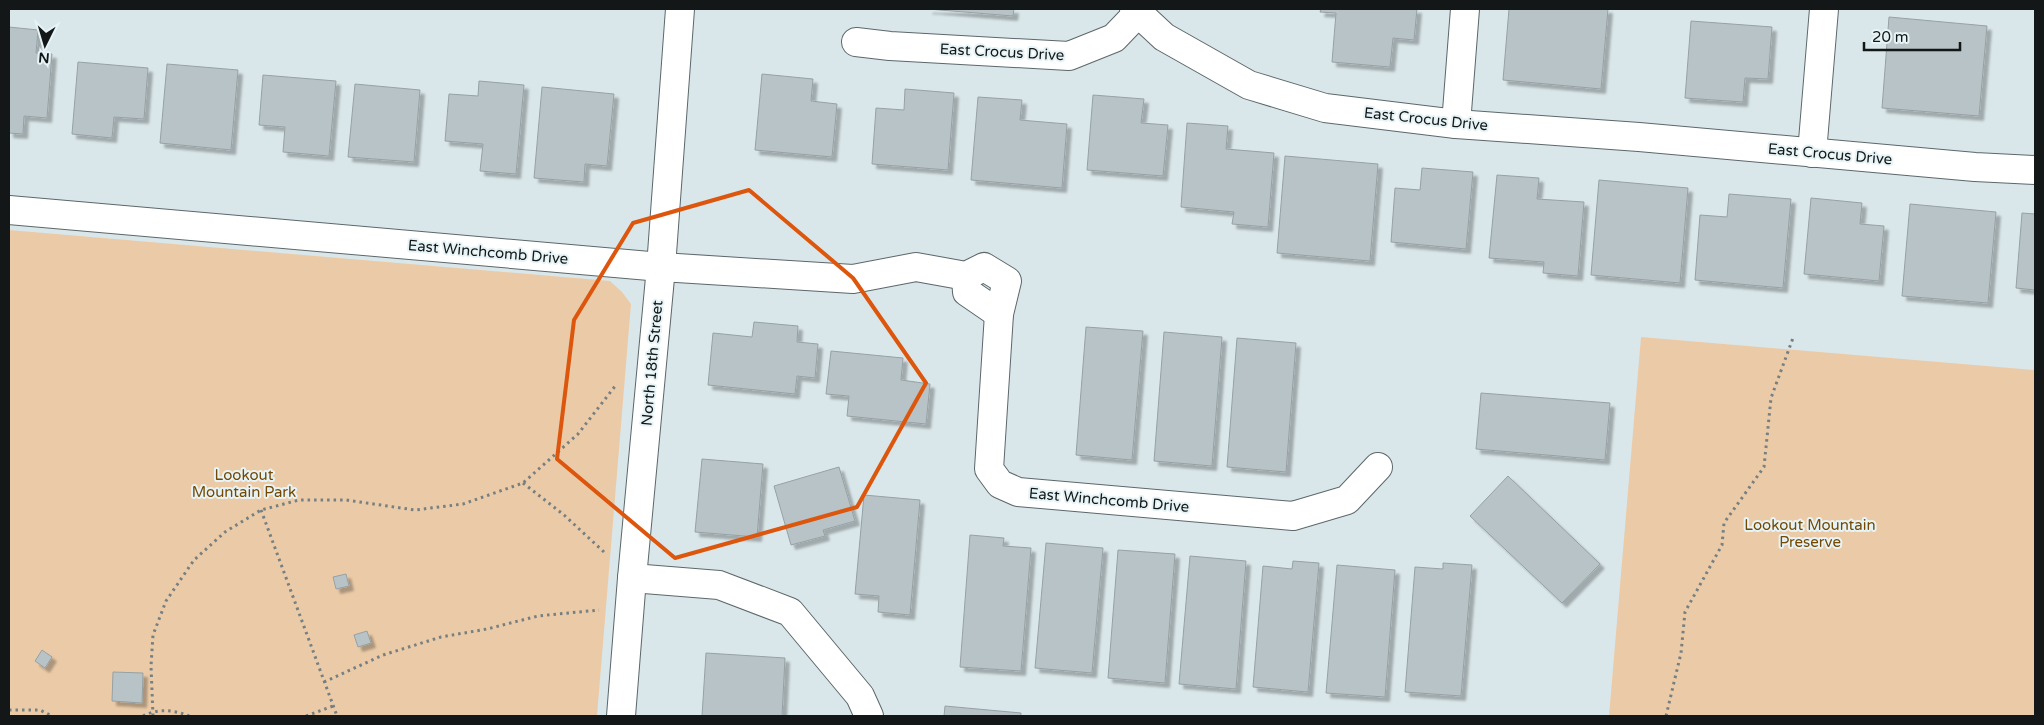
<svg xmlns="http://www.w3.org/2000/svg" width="2044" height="725" viewBox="0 0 2044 725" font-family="'Varela Round',sans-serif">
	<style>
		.green { fill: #ebcba7 }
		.building { fill: #b7c3c6; stroke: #96a1a5; filter: url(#shadow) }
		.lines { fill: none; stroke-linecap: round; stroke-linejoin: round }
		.minor-casing { stroke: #5c676a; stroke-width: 30 }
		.path { stroke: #767f81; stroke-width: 3; stroke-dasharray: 2.5 4; stroke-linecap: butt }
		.minor { stroke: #fff; stroke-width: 28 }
		.marked { fill: none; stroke: #dd560d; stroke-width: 4; stroke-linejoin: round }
		.labels { text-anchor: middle; stroke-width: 4; stroke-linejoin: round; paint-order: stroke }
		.street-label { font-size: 15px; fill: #131718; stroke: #e7f4f7 }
		.park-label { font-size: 15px; fill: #734802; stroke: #e7f4f7 }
	</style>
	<defs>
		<filter id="shadow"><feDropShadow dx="4.5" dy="4.5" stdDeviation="1" flood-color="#0004"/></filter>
	</defs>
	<rect width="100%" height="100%" fill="#dae7ea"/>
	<g class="green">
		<path d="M9 230 610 281 622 292 631 304 597 716H9Z"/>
		<path d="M1641 337 2035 370V716H1609Z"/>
	</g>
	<g class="building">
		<path d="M928 9H1014L1013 16Z"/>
		<path d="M1321 9H1417L1414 40 1393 38 1390 67 1332 62 1336 13 1320 12Z"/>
		<path d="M1509 9H1608L1601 89 1503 80Z"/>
		<path d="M1889 17 1987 26 1979 116 1882 108Z"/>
		<path d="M1691 21 1772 27 1768 79 1745 78 1743 102 1685 98Z"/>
		<path d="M9 27 38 30 36 53 52 54 47 118 24 116 23 134 9 133Z"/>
		<path d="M78 62 148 68 144 119 114 117 112 138 72 134Z"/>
		<path d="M167 64 238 70 231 150 160 143Z"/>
		<path d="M762 74 813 79 811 101 837 104 832 157 755 150Z"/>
		<path d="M263 75 336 81 329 156 283 152 285 127 259 125Z"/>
		<path d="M479 81 524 85 516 174 480 171 483 144 445 141 449 94 478 96Z"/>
		<path d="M355 84 420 90 414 162 348 157Z"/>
		<path d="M542 87 614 94 607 166 585 164 584 182 534 178Z"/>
		<path d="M905 89 954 93 948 170 872 164 876 108 904 110Z"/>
		<path d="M1093 95 1144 99 1141 123 1168 125 1163 176 1087 170Z"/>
		<path d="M978 97 1022 100 1020 120 1067 124 1062 188 971 180Z"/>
		<path d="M1187 123 1228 126 1226 149 1274 153 1268 227 1232 224 1234 212 1181 207Z"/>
		<path d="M1285 156 1378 164 1370 261 1277 253Z"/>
		<path d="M1422 168 1473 172 1466 249 1391 242 1395 188 1420 190Z"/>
		<path d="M1497 175 1539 178 1537 199 1584 202 1578 276 1543 273 1544 262 1489 258Z"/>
		<path d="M1599 180 1688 188 1680 283 1591 275Z"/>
		<path d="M1729 194 1791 199 1783 288 1695 280 1700 215 1727 217Z"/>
		<path d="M1811 198 1862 203 1860 224 1884 226 1879 281 1804 274Z"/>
		<path d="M1910 204 1996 212 1988 303 1902 296Z"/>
		<path d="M2022 213 2035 214V290L2016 288Z"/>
		<path d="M754 322 798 326 797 342 818 344 815 378 797 376 795 394 708 385 713 333 752 337Z"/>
		<path d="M1086 327 1143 331 1132 460 1076 455Z"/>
		<path d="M1164 332 1222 337 1212 466 1154 461Z"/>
		<path d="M1237 338 1296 343 1286 472 1227 467Z"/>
		<path d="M831 351 903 358 901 380 930 384 926 424 847 416 849 396 826 394Z"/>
		<path d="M1481 393 1610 403 1605 460 1476 449Z"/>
		<path d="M702 459 763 464 757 537 695 532Z"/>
		<path d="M839 467 855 521 823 530 825 536 791 545 774 486Z"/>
		<path d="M1508 476 1600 564 1562 603 1470 516Z"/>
		<path d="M864 495 920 500 910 615 878 612 879 596 855 594Z"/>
		<path d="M970 535 1004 538 1003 546 1031 548 1021 671 960 667Z"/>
		<path d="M1046 543 1103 548 1092 673 1035 668Z"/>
		<path d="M1118 550 1175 554 1165 683 1108 678Z"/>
		<path d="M1190 556 1246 561 1236 689 1179 684Z"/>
		<path d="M1293 561 1319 563 1308 692 1253 687 1263 566 1292 569Z"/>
		<path d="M1443 563 1472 565 1461 696 1405 692 1415 567 1443 569Z"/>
		<path d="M1337 565 1395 570 1385 697 1326 693Z"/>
		<path d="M346 574 349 586 336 589 333 577Z"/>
		<path d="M367 631 371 643 358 647 354 635Z"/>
		<path d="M42 650 52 657 45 668 35 661Z"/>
		<path d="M706 653 785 658 782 716H702Z"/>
		<path d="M113 672 143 673 142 703 112 701Z"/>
		<path d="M945 706 1021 713V716H944Z"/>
	</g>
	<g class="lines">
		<g class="minor-casing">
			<g id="minor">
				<path d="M1134 9 1164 37 1249 85 1325 108 1456 124 1639 137 1975 167 2035 170"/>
				<path d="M856 42 890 46 1069 56 1114 38 1138 13"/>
				<path d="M1456 124 1465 9"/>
				<path d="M1812 153 1824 9"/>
				<path d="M9 210 661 267 853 279 916 267 966 276 984 267 1007 281 999 314 989 469 1000 484 1018 492 1293 516 1347 500 1378 467"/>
				<path d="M966 276 967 292 999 314"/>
				<path d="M632 578 719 585 790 612 860 696 869 716"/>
				<path d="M621 716 632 578 661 267 680 9"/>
			</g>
		</g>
		<g class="path">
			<path d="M523 483 564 515 604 552"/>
			<path d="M261 510 337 716"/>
			<path d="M324 682 383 655 441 637 487 629 538 616 599 610"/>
			<path d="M9 710H40L52 716"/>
			<path d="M143 716C158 708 174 710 189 716"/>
			<path d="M153 716 151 666 153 635 166 601 194 560 225 532 261 510 299 500H346L415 510 463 504 523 483 578 434 616 385"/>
			<path d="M306 716 333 706"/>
			<path d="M1666 716 1681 653 1685 612 1722 545 1724 523 1764 467 1771 398 1793 338"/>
		</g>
		<use href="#minor" class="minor"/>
	</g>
	<path class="marked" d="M749 190 853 278 926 383 857 507 675 558 557 459 574 320 633 223Z"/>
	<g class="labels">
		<g class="street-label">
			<text transform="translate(1002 52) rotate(3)" y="5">East Crocus Drive</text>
			<text transform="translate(1426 119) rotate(6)" y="5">East Crocus Drive</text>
			<text transform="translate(1830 154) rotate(5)" y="5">East Crocus Drive</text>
			<text transform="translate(488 252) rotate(5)" y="5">East Winchcomb Drive</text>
			<text transform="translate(652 363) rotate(-85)" y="5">North 18th Street</text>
			<text transform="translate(1109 500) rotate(5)" y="5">East Winchcomb Drive</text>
		</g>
		<g class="park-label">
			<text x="244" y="480">Lookout<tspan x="244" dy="17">Mountain Park</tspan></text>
			<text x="1810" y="530">Lookout Mountain<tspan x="1810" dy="17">Preserve</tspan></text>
		</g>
	</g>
	<rect width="2044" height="725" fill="none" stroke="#131718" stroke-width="20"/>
	<g transform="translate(45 45) rotate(185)" stroke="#e7f4f7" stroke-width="4" paint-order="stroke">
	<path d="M0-4L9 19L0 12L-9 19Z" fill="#131718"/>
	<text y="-8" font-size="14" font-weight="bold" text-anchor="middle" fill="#131718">N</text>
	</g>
	<path d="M1864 42v8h96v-8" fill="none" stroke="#131718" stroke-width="2.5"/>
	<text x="1872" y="42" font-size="15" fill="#131718" stroke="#e7f4f7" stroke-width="4" paint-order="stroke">20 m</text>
</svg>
